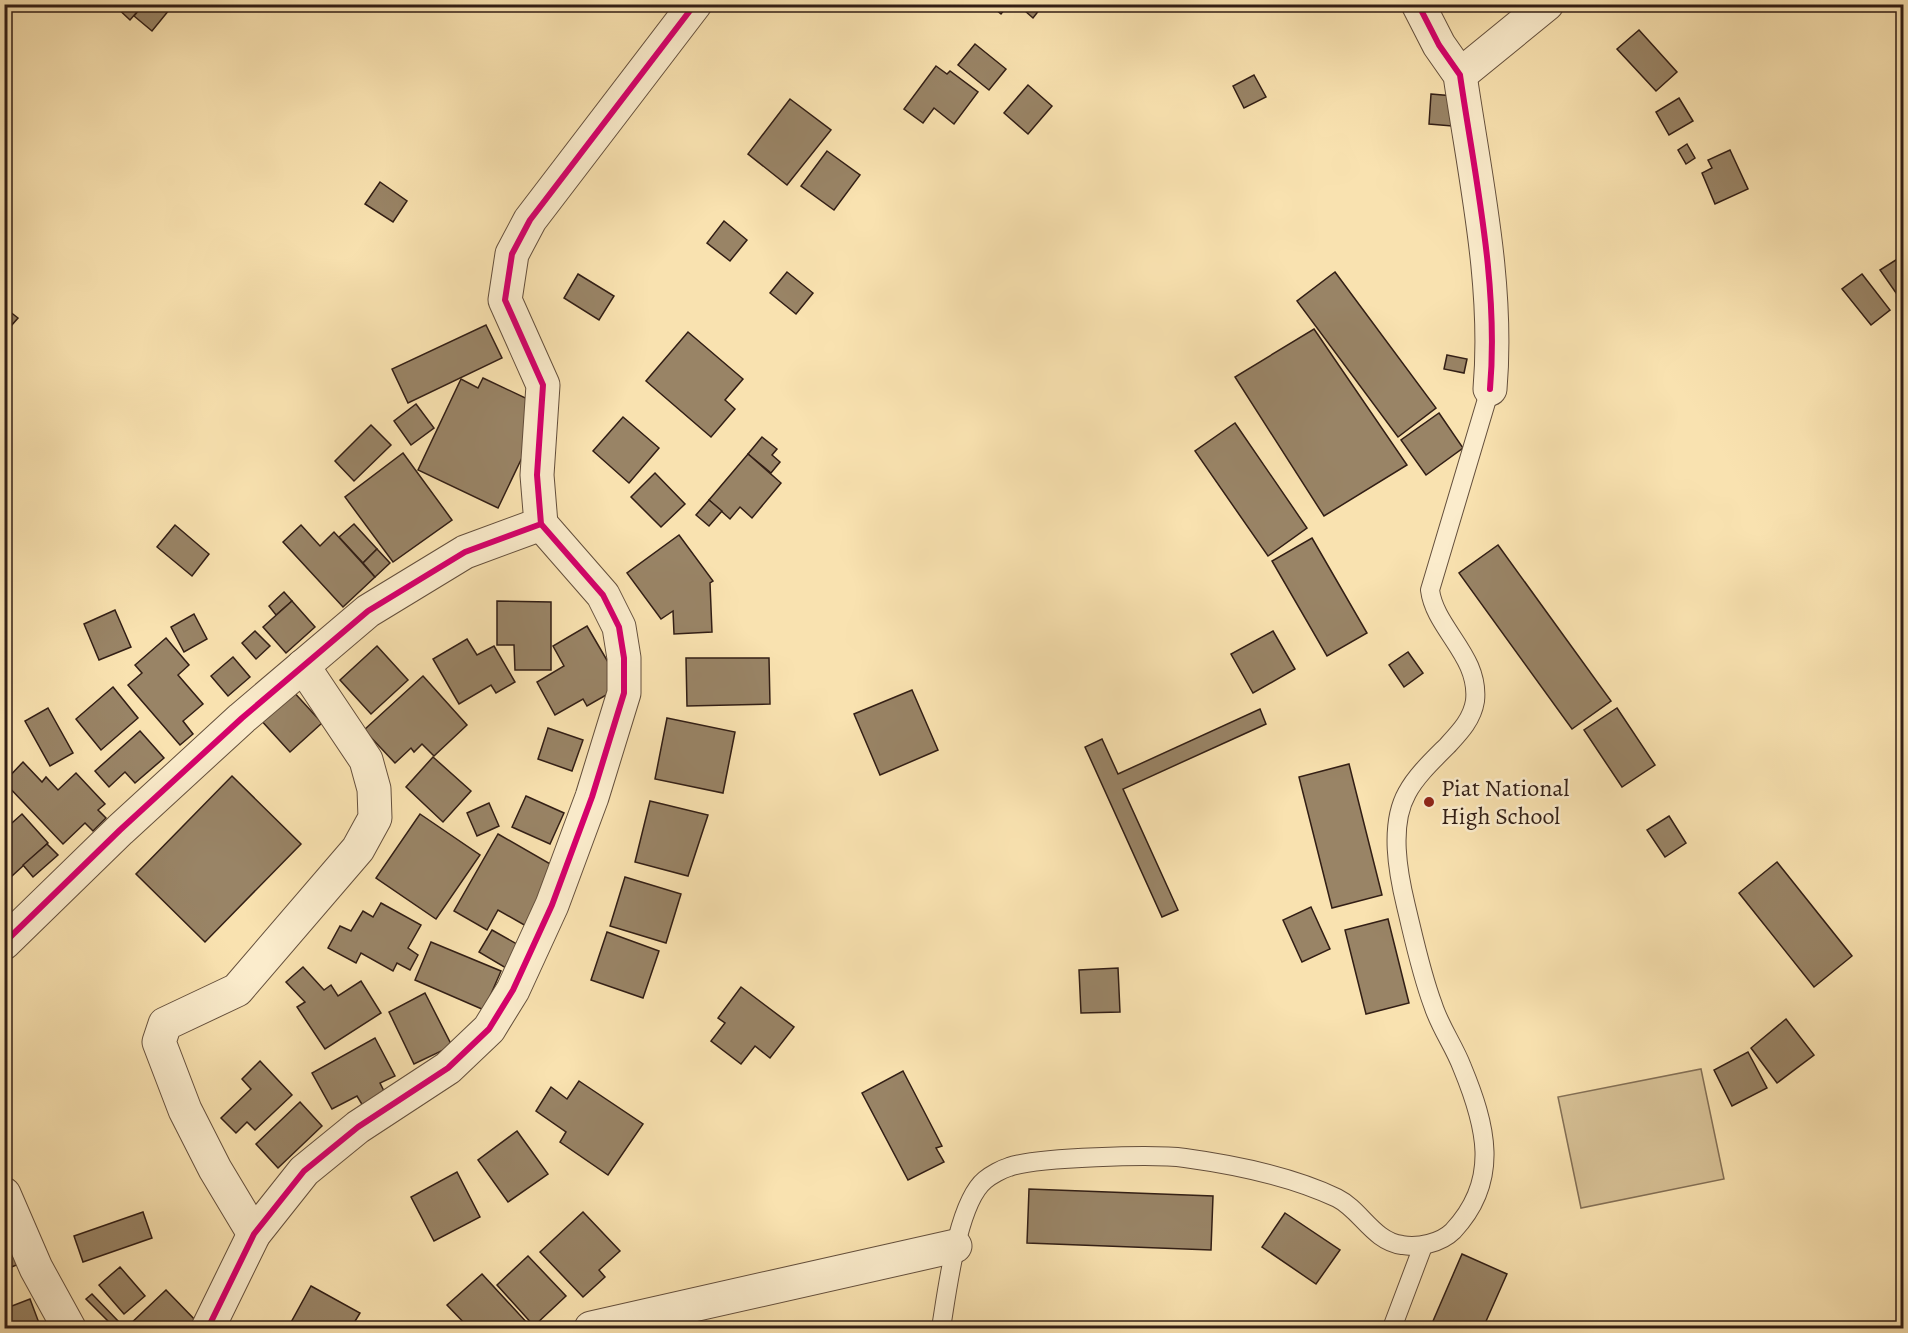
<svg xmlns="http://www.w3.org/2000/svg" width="1908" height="1333" viewBox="0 0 1908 1333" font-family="Alegreya,serif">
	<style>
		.pitch { fill: #d7c196; stroke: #847056; stroke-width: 1.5 }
		.building { fill: #998466; stroke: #321e15; stroke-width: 1.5 }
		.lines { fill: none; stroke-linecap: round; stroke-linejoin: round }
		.lane-casing { stroke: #644f3c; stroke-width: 20 }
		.street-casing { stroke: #644f3c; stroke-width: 35 }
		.lane { stroke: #fbeccc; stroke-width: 18 }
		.street { stroke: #fbeccc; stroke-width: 33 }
		.cycleway-casing { stroke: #fbeccc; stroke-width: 10 }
		.cycleway { stroke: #d6006c; stroke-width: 6 }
		.poi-dot { fill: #8f2418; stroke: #fbeccc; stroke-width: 2 }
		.labels { text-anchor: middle; stroke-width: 5; stroke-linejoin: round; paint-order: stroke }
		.poi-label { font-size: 24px; fill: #321e15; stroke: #fbeccc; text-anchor: start }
	</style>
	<rect width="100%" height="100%" fill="#f9e2b0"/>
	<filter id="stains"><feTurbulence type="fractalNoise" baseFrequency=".00333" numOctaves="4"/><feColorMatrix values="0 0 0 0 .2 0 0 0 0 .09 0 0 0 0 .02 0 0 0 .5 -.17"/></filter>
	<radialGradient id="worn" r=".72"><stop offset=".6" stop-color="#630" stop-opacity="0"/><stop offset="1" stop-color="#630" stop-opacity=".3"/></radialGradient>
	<path class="pitch" d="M1701 1069 1724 1179 1581 1208 1558 1097Z"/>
	<g class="building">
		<path d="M113 4H144L130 20Z"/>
		<path d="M144 4H174L152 31 134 16Z"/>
		<path d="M989 4H1009L1001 14Z"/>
		<path d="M1017 4H1044L1033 18Z"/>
		<path d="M1639 30 1677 72 1656 91 1617 49Z"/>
		<path d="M975 44 1006 69 989 90 958 65Z"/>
		<path d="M936 66 947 74 950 71 978 92 954 124 934 108 923 123 904 109Z"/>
		<path d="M1254 75 1266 97 1244 108 1233 86Z"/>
		<path d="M1028 85 1052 106 1028 134 1004 113Z"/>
		<path d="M1431 94 1454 96 1452 126 1429 124Z"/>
		<path d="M1679 98 1693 121 1669 135 1656 112Z"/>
		<path d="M790 99 831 130 787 185 748 154Z"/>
		<path d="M1687 144 1695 158 1686 164 1678 150Z"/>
		<path d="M1730 150 1748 189 1715 204 1702 173 1712 168 1708 160Z"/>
		<path d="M827 151 860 175 834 210 801 186Z"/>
		<path d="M380 182 407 201 393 222 365 204Z"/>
		<path d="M724 221 747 240 730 261 707 243Z"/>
		<path d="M1902 256 1904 259 1903 303 1880 270Z"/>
		<path d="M787 272 813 293 796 314 770 293Z"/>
		<path d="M1335 272 1436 408 1398 437 1297 301Z"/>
		<path d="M578 274 614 296 599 320 564 298Z"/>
		<path d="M1862 274 1890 310 1871 325 1842 289Z"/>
		<path d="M4 307 18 318 4 334Z"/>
		<path d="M486 325 502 358 408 403 392 369Z"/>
		<path d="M1314 329 1407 465 1324 516 1235 377Z"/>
		<path d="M688 332 743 379 725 400 735 409 711 437 646 381Z"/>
		<path d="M1447 355 1467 359 1464 373 1444 369Z"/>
		<path d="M483 378 536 403 541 418 498 508 418 470 461 379 478 388Z"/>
		<path d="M416 404 434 428 411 445 394 421Z"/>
		<path d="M1439 413 1463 448 1426 475 1401 440Z"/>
		<path d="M623 417 659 448 629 483 593 451Z"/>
		<path d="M1235 423 1307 528 1268 556 1195 451Z"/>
		<path d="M371 425 391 445 354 481 335 461Z"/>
		<path d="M762 437 777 449 772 455 780 462 771 473 748 454Z"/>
		<path d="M403 453 452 520 393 562 345 497Z"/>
		<path d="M748 454 781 483 752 518 740 507 730 519 709 500Z"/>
		<path d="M655 473 685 504 661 527 631 497Z"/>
		<path d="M709 500 722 511 709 526 696 515Z"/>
		<path d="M354 524 377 549 363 563 339 537Z"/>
		<path d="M175 525 209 554 192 576 157 547Z"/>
		<path d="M301 525 320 546 334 532 375 577 343 607 283 542Z"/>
		<path d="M679 535 713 581 710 583 712 632 674 634 673 611 661 619 627 573Z"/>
		<path d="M1312 538 1367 633 1327 656 1272 561Z"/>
		<path d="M1498 545 1611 701 1572 729 1459 573Z"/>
		<path d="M377 549 390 563 375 577 363 563Z"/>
		<path d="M284 592 292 601 276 615 269 606Z"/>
		<path d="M292 601 315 627 286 653 263 627Z"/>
		<path d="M497 601 551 602V670H515L514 645H497Z"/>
		<path d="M115 610 131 647 99 660 84 624Z"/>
		<path d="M194 614 207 639 184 652 171 627Z"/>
		<path d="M587 626 622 686 587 706 583 699 555 715 537 682 564 666 553 646Z"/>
		<path d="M255 631 270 646 256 659 242 643Z"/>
		<path d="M1273 631 1295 669 1253 693 1231 654Z"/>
		<path d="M166 638 189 665 178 675 203 704 183 721 193 734 180 745 128 685 142 673 135 665Z"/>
		<path d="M467 639 477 655 494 646 515 682 496 693 491 685 459 704 433 659Z"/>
		<path d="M377 646 408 680 371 714 340 680Z"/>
		<path d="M1408 652 1423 673 1404 687 1389 665Z"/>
		<path d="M233 657 250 677 228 696 211 676Z"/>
		<path d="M686 658H769L770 704 687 706Z"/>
		<path d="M423 676 467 725 434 756 422 744 414 752 411 748 395 763 364 730Z"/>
		<path d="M113 687 138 718 101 750 76 719Z"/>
		<path d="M291 689 322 723 290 752 259 718Z"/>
		<path d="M912 690 938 750 880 775 854 714Z"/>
		<path d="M48 708 73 753 50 766 25 721Z"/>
		<path d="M1617 708 1655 765 1622 787 1584 730Z"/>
		<path d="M1260 709 1266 724 1123 789 1178 910 1162 917 1085 747 1102 739 1118 774Z"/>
		<path d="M667 718 735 732 723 793 655 779Z"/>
		<path d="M548 728 583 740 572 771 538 759Z"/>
		<path d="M140 731 164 758 135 783 125 772 109 787 95 771Z"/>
		<path d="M433 757 471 791 443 822 406 787Z"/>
		<path d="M23 762 42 782 46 777 58 790 76 773 105 804 98 810 106 818 93 831 85 823 63 844 4 782Z"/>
		<path d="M1349 764 1382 895 1332 908 1299 777Z"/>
		<path d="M232 776 301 844 205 942 136 874Z"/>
		<path d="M526 796 564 813 550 844 512 827Z"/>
		<path d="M650 801 708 815 688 876 635 862Z"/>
		<path d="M489 803 499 826 477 836 467 813Z"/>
		<path d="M22 814 48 843 12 876 4 868V830Z"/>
		<path d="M420 814 480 855 436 919 376 878Z"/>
		<path d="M1669 816 1686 843 1665 857 1647 830Z"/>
		<path d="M498 834 559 869 526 926 498 910 487 930 454 911Z"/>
		<path d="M47 844 58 855 33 877 23 865Z"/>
		<path d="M1777 862 1852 956 1814 987 1739 893Z"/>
		<path d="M625 877 681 894 666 943 610 926Z"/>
		<path d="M381 903 421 925 408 948 418 955 410 970 397 963 393 971 361 953 356 963 328 948 340 926 351 931 363 911 373 917Z"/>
		<path d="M1311 907 1330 949 1302 962 1283 920Z"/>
		<path d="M1388 919 1409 1003 1366 1014 1345 930Z"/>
		<path d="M492 930 524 948 511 971 479 952Z"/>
		<path d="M607 932 659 951 643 998 591 980Z"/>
		<path d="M431 942 501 971 484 1010 415 980Z"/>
		<path d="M303 967 324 990 331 985 338 996 361 981 381 1013 325 1049 297 1007 305 1002 286 982Z"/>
		<path d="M1118 968 1120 1012 1081 1013 1079 970Z"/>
		<path d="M741 987 794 1027 770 1058 755 1046 741 1064 711 1041 725 1023 718 1018Z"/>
		<path d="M425 993 452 1046 414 1064 389 1012Z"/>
		<path d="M1786 1019 1814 1055 1777 1083 1751 1048Z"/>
		<path d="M375 1038 395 1076 380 1083 388 1099 366 1111 357 1096 332 1109 312 1073Z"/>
		<path d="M1748 1052 1767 1088 1732 1106 1714 1070Z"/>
		<path d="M260 1061 292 1095 255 1130 247 1122 236 1133 221 1118 251 1089 242 1079Z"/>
		<path d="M903 1071 942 1146 936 1148 944 1162 908 1180 862 1093Z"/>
		<path d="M579 1081 643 1124 608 1175 560 1142 566 1132 536 1111 551 1087 567 1099Z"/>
		<path d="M300 1102 322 1126 278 1168 256 1144Z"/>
		<path d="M517 1131 548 1174 508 1202 478 1160Z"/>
		<path d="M457 1172 480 1217 434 1241 411 1197Z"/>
		<path d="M1029 1189 1213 1196 1211 1250 1027 1243Z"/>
		<path d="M143 1212 152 1238 83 1262 74 1236Z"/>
		<path d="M583 1212 620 1251 599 1270 605 1277 583 1297 540 1252Z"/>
		<path d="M1285 1213 1340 1250 1316 1284 1262 1247Z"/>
		<path d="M4 1227 19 1264 4 1270Z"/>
		<path d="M1462 1254 1507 1274 1483 1328H1430Z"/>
		<path d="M528 1256 566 1296 534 1326 497 1285Z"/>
		<path d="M120 1267 145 1296 124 1314 99 1285Z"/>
		<path d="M482 1274 530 1326 527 1328H469L447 1305Z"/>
		<path d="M311 1286 360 1313 351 1328H293L289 1326Z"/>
		<path d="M166 1290 198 1323 192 1328H126Z"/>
		<path d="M92 1294 120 1323 115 1328 86 1299Z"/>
		<path d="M30 1299 39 1323 26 1328H4V1309Z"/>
	</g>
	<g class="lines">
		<g class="lane-casing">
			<g id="lane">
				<path d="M941 1328C947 1293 957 1203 985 1180 991 1175 1002 1169 1009 1167 1036 1157 1155 1154 1185 1158 1236 1165 1291 1176 1337 1198 1361 1210 1373 1241 1402 1245 1418 1248 1441 1243 1453 1231 1501 1180 1486 1125 1462 1067 1454 1046 1440 1027 1433 1005 1421 973 1414 939 1406 906 1398 873 1389 825 1407 793 1416 776 1433 760 1447 746 1459 733 1472 720 1475 701 1480 656 1435 629 1430 590L1490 389"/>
				<path d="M1392 1328 1423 1246"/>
			</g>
		</g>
		<g class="street-casing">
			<g id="street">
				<path d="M1418 4 1439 45 1460 75C1475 178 1499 284 1490 389"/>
				<path d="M1460 75 1547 4"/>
				<path d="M4 943 120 830 242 718 368 611 465 552 541 524 537 475 543 385 505 300 512 254 530 220 695 4"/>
				<path d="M4 1194 36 1268 69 1328"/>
				<path d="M254 1234 215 1169 185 1110 159 1042 165 1024 237 990 358 849 375 818 374 789 366 760 303 666"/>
				<path d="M208 1328 254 1234 304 1171 358 1127 448 1068 489 1029 513 990 552 905 592 797 624 693V658L619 627 603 595 541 524"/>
				<path d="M591 1328 955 1246"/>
			</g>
		</g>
		<use href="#lane" class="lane"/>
		<use href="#street" class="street"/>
		<g class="cycleway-casing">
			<g id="cycleway">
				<path d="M1418 4 1439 45 1460 75C1475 178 1499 284 1490 389"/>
				<path d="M4 943 120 830 242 718 368 611 465 552 541 524 537 475 543 385 505 300 512 254 530 220 695 4"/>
				<path d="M208 1328 254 1234 304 1171 358 1127 448 1068 489 1029 513 990 552 905 592 797 624 693V658L619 627 603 595 541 524"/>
			</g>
		</g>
		<use href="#cycleway" class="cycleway"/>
	</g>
	<circle class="poi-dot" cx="1429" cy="802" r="6"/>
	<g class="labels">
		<g class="poi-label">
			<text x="1441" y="796">Piat National<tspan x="1441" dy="28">High School</tspan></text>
		</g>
	</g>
	<rect width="1908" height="1333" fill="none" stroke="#f9e2b0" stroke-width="24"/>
	<rect x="6" y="6" width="1896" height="1321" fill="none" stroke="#321e15" stroke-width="3"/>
	<rect x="12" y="12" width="1884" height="1309" fill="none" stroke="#321e15" stroke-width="1.5"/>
	<rect width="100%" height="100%" filter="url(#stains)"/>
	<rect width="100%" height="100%" fill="url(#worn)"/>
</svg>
